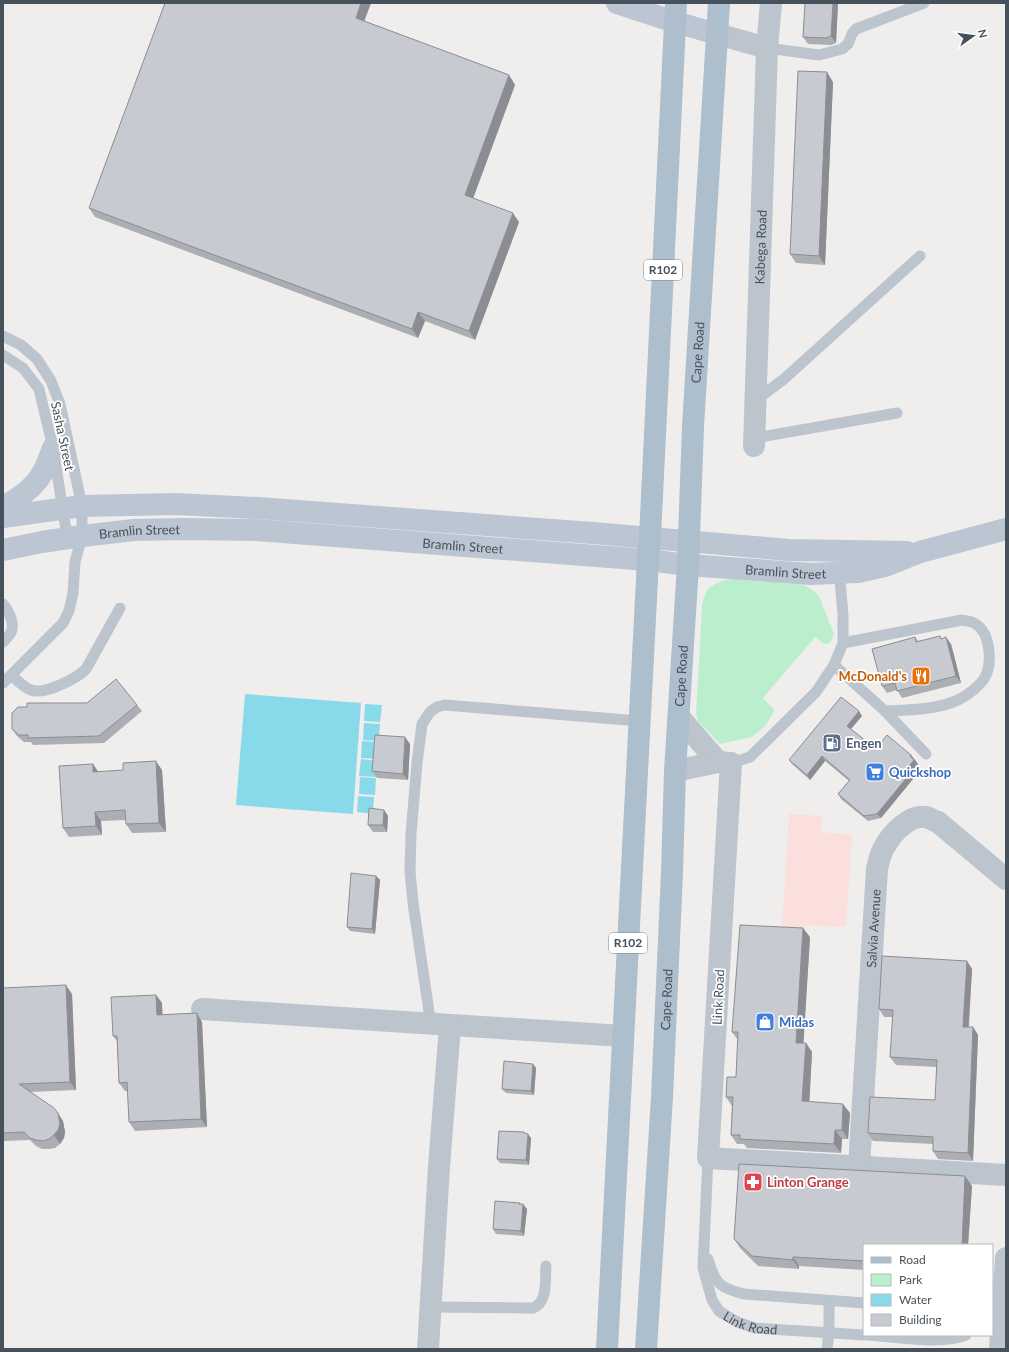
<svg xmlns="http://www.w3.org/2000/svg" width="1009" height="1352" viewBox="0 0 1009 1352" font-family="Lato,sans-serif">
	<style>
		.medical { fill: #fadfdd }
		.green { fill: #bbeecd }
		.water { fill: #88daeb }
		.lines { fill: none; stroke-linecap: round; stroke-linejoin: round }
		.lane { stroke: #bcc5cd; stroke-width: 11 }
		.street { stroke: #bcc5cd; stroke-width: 22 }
		.secondary { stroke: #bbc6d2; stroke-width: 22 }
		.primary { stroke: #adbecd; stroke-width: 22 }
		.wall { fill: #abaeb3 }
		.shaded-wall { fill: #8b8d92 }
		.building { fill: #c7cad0; stroke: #8b8d92 }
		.labels { text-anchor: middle; stroke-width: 3.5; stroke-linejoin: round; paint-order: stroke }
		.shield { fill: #fff; stroke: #7e858c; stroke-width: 1 }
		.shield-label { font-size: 12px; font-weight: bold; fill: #46515b }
		.street-label { font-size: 13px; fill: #46515b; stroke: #fff }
		.food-label { font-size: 13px; font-weight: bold; fill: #c56008; stroke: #fff; text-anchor: end }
		.service-label { font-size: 13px; font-weight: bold; fill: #4e5e75; stroke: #fff; text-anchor: start }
		.shop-label { font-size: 13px; font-weight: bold; fill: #366cbe; stroke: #fff; text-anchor: start }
		.health-label { font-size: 13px; font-weight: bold; fill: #be3a42; stroke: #fff; text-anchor: start }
	</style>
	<rect width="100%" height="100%" fill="#f0eded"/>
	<path class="medical" d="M789 814 822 816 821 832 852 835 846 927 806 925 805 930 782 929Z"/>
	<path class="green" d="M732 579 804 585 813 590 819 596 834 634 830 643 824 644 815 637 763 698 775 710 765 726 752 737 720 744 698 721 696 713 702 608C704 588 713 582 732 579Z"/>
	<g class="water">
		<path d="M245 694 361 703 353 814 236 805Z"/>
		<path d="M365 704 382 705 380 722 364 721Z"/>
		<path d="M364 723 380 724 379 741 363 740Z"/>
		<path d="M362 741 379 742 377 759 361 758Z"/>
		<path d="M361 759 377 761 376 777 359 776Z"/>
		<path d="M360 777 376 778 375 795 359 794Z"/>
		<path d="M358 796 374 797 373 814 357 812Z"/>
	</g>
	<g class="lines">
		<g class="lane">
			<path d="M767 48 819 55 842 49 848 44 852 34 856 29 924 3"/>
			<path d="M3 336 21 345 37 359 51 381 60 404 82 506V536L75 562 73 593 69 611 63 623 3 683"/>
			<path d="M3 355 23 368 39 389 53 448 68 542"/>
			<path d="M756 400 784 379 920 256"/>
			<path d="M755 438 897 413"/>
			<path d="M3 604C9 611 16 625 10 634 8 637 5 640 3 642"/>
			<path d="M843 643 962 620C965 621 971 621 974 623 991 632 993 664 984 679 978 687 969 694 960 699 938 710 910 710 885 711"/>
			<path d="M834 665 885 711 926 754"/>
			<path d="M11 675C17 680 24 688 31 690 45 695 76 679 86 669L120 608"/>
			<path d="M731 763 750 757 816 692 834 665 843 643V615L839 569"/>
			<path d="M431 1025 413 903 410 871 411 834 417 763 422 724 430 712 437 707 445 705 639 721"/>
			<path id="s1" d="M708 1158 703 1268 712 1300 719 1311 737 1322 755 1328 864 1335"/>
			<path d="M708 1259C715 1284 720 1288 744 1294L864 1303"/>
			<path d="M430 1307 533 1308C548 1303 545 1279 546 1266"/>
			<path d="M868 1335C894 1337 944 1345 966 1335"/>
			<path d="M827 1349 829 1332V1302"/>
		</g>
		<g class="street">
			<path d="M717 34 767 48"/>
			<path id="s2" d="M754 446 767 48 771 3"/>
			<path d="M679 717 718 762"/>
			<path d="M675 771 718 762 731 763 708 1158 1006 1175"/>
			<path d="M202 1009 623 1036"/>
			<path id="s3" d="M859 1167 877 869C879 861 880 853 885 846 892 833 910 814 926 817 930 818 934 821 938 822L1006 879"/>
			<path d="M428 1349 439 1167 450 1026"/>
			<path d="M1000 1349 1006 1258"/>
		</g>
		<g class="secondary">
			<path d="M617 3 675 22 717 34"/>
			<path d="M3 507C18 499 35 487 43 472 47 464 50 456 53 448"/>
			<path d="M3 517 82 506 176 504 258 508 593 533 789 550 907 552"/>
			<path id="s4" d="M3 550 42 542 82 536 134 530 183 529 256 530 648 560 688 565 811 574 858 572 885 566 920 552 1006 529"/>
		</g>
		<g class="primary">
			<path d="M607 1349 648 560 650 537 676 3"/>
			<path id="s5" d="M646 1349 662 1097 672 872 675 771 688 565 693 426 719 3"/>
		</g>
	</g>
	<g class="wall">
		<path d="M371 3 364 21 509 75 515 85 473 198 519 222 475 340 425 321 418 338 95 217 89 208Z"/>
		<path d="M805 3H838L836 43 831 45 808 44 803 37Z"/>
		<path d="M833 82 825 265 796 263 790 254Z"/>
		<path d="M915 637 918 641 942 638 951 644 961 683 902 698 897 690 887 693 882 686Z"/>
		<path d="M137 705 142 711 104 743 33 745 31 742H24L17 736 12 729Z"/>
		<path d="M862 716 851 729 876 749 911 755 918 764 909 774 913 779 881 818 868 821 841 799 838 794 849 781 825 761 810 780 792 764 789 760Z"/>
		<path d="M410 744 408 780 377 778 372 771Z"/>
		<path d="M93 764 98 772 162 770 166 832 132 833 126 824V820L101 821 102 835 69 837 63 828Z"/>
		<path d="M384 810 388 816 387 832H373L368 825Z"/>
		<path d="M376 876 380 880 375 934 350 931 347 927Z"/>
		<path d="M810 937 803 1043H806L812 1052 809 1102 850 1113 848 1139H842L841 1153 747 1148 744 1144H737L731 1135 732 1106 726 1097 736 1077 738 1040 732 1032Z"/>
		<path d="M967 961 972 969 969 1027H973L978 1035 973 1161 938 1159 933 1151V1144L873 1141 868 1133 935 1100 937 1067 896 1065 890 1057 893 1017H884L879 1009Z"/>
		<path d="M3 988 72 994 76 1090 30 1092 63 1121 65 1132 64 1138 60 1144 55 1148 49 1149H42L36 1146 30 1140 3 1141Z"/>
		<path d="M156 995 162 1003V1015L202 1022 207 1127 135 1131 129 1122 128 1091H125L119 1083 117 1041 113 1036Z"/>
		<path d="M533 1064 536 1068 534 1095 506 1093 502 1089Z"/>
		<path d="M524 1132 531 1138 529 1165 500 1163 497 1159Z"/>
		<path d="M965 1176 972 1186 968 1245H864V1270L799 1266V1269L758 1266 740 1248 734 1239Z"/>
		<path d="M521 1204 527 1209 524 1236 496 1234 493 1229Z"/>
	</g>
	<g class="shaded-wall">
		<path d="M361 3H371L362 27 356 18Z"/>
		<path d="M833 3H838L836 43 831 36Z"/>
		<path d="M827 72 833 82 825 265 819 256Z"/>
		<path d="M509 75 515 85 471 204 465 195Z"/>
		<path d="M513 213 519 222 475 340 469 331Z"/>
		<path d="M418 312 425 321 418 338 412 329Z"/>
		<path d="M946 637 951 644 961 683 956 676Z"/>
		<path d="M859 711 862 716 850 730 847 726Z"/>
		<path d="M405 737 410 744 408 780 403 774Z"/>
		<path d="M911 755 918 764 908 776 905 771 910 756Z"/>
		<path d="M822 756 825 761 810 780 807 775Z"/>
		<path d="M156 761 162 770 166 832 159 823Z"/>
		<path d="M93 764 99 773 93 772Z"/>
		<path d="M909 775 913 779 881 818 877 814Z"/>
		<path d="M384 810 388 816 387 832 383 825Z"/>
		<path d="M95 812 101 821 102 835 96 826Z"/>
		<path d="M376 876 380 880 375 934 372 929Z"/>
		<path d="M803 928 810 937 803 1052 796 1043Z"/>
		<path d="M967 961 972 969 968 1034 963 1027Z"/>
		<path d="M66 985 72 994 76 1090 70 1082Z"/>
		<path d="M156 995 162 1003 163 1023 157 1015Z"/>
		<path d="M197 1013 202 1022 207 1127 201 1119Z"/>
		<path d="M973 1027 978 1035 973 1161 968 1153Z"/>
		<path d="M806 1043 812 1052 809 1110 802 1101Z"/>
		<path d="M533 1064 536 1068 534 1095 531 1091Z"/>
		<path d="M843 1104 850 1113 848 1139 842 1130Z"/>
		<path d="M58 1113 63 1121 65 1132 64 1138 60 1144 54 1135Z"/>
		<path d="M835 1130 842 1139 841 1153 834 1144Z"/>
		<path d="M528 1134 531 1138 529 1165 526 1160Z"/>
		<path d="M965 1176 972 1186 968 1245H962Z"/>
		<path d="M523 1204 527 1209 524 1236 521 1231Z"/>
		<path d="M793 1257 799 1266V1269L793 1260Z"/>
	</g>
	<g class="building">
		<path d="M165 3H361L356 18 509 75 465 195 513 213 469 331 418 312 412 329 89 208Z"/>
		<path d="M805 3H833L831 36 826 38 803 37Z"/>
		<path d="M798 71 827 72 819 256 790 254Z"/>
		<path d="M940 636 941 639 946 637 956 676 897 691 895 683 882 686 872 649 915 637 916 642Z"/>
		<path d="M116 679 137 705 99 736 28 738V735H19L12 729V713L18 707H27V703H87Z"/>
		<path d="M841 697 859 711 847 726 876 749 887 735 911 755 910 756 914 760 905 771 909 775 877 814 864 816 838 794 850 780 822 756 807 775 789 760Z"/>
		<path d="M375 735 405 737 403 774 372 771Z"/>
		<path d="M156 761 159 823 126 824 125 810 95 812 96 826 63 828 59 766 93 764V772L123 770V763Z"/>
		<path d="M369 808 384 810 383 825H368Z"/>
		<path d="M351 873 376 876 372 929 347 927Z"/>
		<path d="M740 925 803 928 796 1043H806L802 1101 843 1104 842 1130H835L834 1144 740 1139V1135H731L733 1097H726L727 1077H736L738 1032H732Z"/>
		<path d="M882 956 967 961 963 1027H973L968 1153 933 1151V1137L868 1133 870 1097 935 1100 937 1060 890 1057 893 1010 879 1009Z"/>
		<path d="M66 985 70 1082 19 1084 54 1108 58 1113 60 1124 58 1130 54 1135 49 1139 43 1141 36 1140 30 1138 24 1132 3 1133V988Z"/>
		<path d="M156 995 157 1015 197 1013 201 1119 129 1122 127 1082 119 1083 117 1036H113L111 997Z"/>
		<path d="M504 1061 533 1064 531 1091 502 1089Z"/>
		<path d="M499 1131 524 1132V1133L528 1134 526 1160 497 1159Z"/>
		<path d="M739 1164 965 1176 962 1245H864V1261L793 1257V1260L752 1256 734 1239Z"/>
		<path d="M495 1201 520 1203 519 1204H523L521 1231 493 1229Z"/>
	</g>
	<defs>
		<g id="restaurant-square" transform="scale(1)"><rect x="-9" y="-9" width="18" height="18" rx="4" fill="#e8710a" stroke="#fff"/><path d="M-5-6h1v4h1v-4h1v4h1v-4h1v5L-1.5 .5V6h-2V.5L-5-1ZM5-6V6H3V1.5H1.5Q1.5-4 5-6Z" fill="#fff"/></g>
		<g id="fuel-square" transform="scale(1)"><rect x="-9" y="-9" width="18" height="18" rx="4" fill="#5c6f8a" stroke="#fff"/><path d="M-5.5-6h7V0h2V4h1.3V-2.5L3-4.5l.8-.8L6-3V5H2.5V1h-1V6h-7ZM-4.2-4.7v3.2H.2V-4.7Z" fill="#fff"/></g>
		<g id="supermarket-square" transform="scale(1)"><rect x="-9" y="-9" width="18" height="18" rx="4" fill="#3f7fe0" stroke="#fff"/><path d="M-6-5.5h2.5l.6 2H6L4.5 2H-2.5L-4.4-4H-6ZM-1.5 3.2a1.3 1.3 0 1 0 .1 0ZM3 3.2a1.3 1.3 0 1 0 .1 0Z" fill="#fff"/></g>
		<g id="shop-square" transform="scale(1)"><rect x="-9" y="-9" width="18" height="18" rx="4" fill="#3f7fe0" stroke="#fff"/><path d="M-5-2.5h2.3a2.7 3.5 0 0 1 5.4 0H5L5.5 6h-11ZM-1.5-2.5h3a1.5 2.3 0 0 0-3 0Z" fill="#fff"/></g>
		<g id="pharmacy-square" transform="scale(1)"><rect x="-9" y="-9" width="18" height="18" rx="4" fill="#e0444e" stroke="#fff"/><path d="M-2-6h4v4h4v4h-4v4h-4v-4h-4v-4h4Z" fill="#fff"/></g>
	</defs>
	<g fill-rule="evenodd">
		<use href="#restaurant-square" x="921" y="676"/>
		<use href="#fuel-square" x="832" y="743"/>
		<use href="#supermarket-square" x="875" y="772"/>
		<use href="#shop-square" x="765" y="1022"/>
		<use href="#pharmacy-square" x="753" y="1182"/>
	</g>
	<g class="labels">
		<g class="shield">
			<rect x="644" y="260" width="38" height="20" rx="3"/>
			<rect x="609" y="933" width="38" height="20" rx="3"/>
		</g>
		<g class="shield-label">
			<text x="663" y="274">R102</text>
			<text x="628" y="947">R102</text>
		</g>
		<g class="street-label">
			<text dy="5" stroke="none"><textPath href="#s2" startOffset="199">Kabega Road</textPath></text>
			<text dy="5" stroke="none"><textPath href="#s5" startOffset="998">Cape Road</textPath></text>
			<text transform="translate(63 436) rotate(78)" y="5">Sasha Street</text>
			<text dy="5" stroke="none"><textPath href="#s4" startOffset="138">Bramlin Street</textPath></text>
			<text dy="5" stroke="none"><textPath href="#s4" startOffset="462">Bramlin Street</textPath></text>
			<text dy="5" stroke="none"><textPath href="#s4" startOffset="786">Bramlin Street</textPath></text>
			<text dy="5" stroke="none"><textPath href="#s5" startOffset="674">Cape Road</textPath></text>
			<text dy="5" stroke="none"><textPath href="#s3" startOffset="239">Salvia Avenue</textPath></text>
			<text transform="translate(718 997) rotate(-87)" y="5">Link Road</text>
			<text dy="5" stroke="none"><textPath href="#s5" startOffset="350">Cape Road</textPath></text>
			<text dy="5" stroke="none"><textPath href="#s1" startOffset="191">Link Road</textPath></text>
		</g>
		<g class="food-label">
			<text x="907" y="681">McDonald's</text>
		</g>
		<g class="service-label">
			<text x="846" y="748">Engen</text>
		</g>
		<g class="shop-label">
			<text x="889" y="777">Quickshop</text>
			<text x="779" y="1027">Midas</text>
		</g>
		<g class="health-label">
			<text x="767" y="1187">Linton Grange</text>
		</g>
	</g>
	<rect width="1009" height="1352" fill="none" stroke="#46515b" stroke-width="8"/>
	<rect x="863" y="1244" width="130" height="92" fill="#ffffff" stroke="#b5b9bd"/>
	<rect x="871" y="1257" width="20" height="6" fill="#adbecd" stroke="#b5b9bd"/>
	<text x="899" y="1264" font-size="12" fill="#46515b">Road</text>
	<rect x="871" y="1274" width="20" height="12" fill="#bbeecd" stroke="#b5b9bd"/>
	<text x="899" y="1284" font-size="12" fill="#46515b">Park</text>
	<rect x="871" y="1294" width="20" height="12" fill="#88daeb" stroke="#b5b9bd"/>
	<text x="899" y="1304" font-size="12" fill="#46515b">Water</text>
	<rect x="871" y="1314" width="20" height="12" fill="#c7cad0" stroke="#b5b9bd"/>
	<text x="899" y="1324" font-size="12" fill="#46515b">Building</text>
	<g transform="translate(973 36) rotate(76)" stroke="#ffffff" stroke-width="3" paint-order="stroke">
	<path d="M0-3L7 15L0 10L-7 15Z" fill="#46515b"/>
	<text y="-6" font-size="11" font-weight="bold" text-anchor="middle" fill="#46515b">N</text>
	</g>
</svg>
